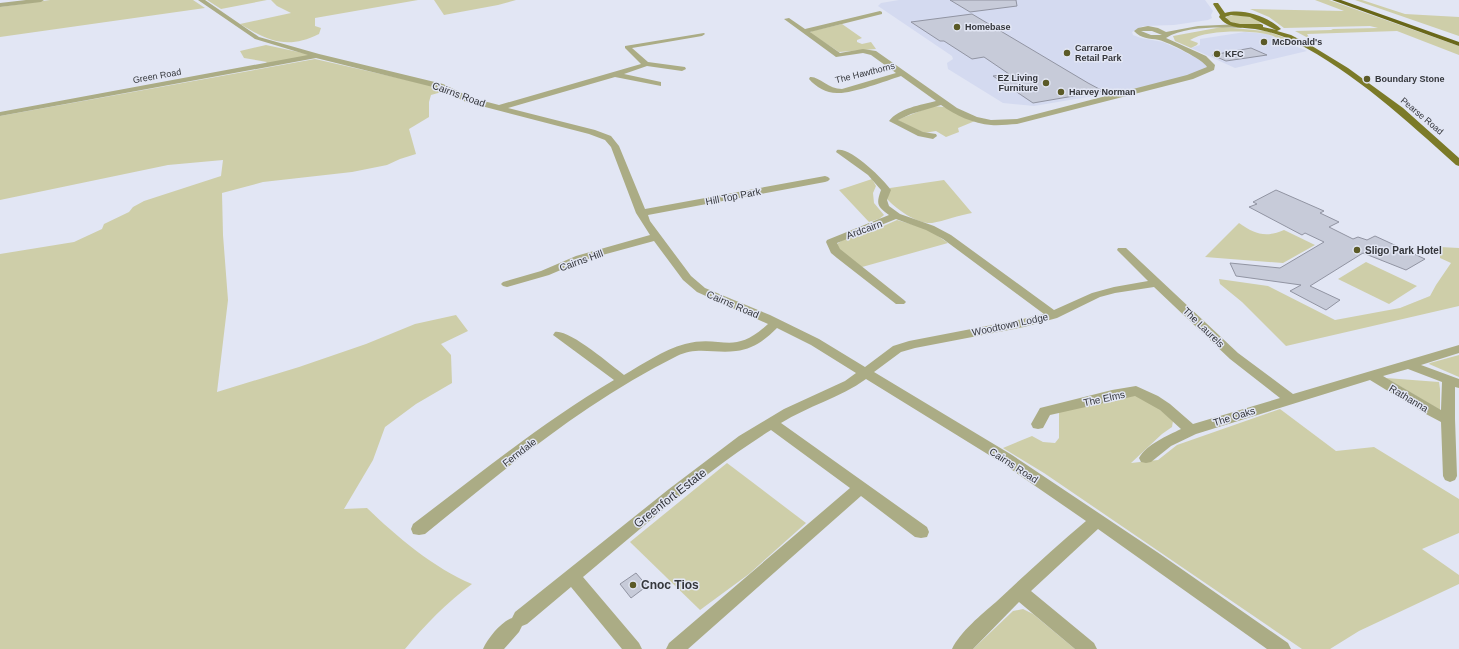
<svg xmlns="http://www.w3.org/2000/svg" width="1459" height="649" viewBox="0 0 1459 649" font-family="Arial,sans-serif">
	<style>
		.built { fill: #d4daf0 }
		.green { fill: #cecea9 }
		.building { fill: #c7cbd9; stroke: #9194a2 }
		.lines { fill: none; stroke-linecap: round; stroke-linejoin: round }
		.minor { fill: #abac85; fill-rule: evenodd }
		.major { fill: #7b7a28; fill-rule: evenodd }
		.highway { fill: #696719; fill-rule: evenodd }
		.poi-dot { fill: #5b5a27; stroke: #e2e6f4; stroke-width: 1.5 }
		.labels { text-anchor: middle; stroke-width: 3; stroke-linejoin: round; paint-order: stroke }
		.far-poi-label { font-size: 9px; font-weight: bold; fill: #34363b; stroke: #e2e6f4; text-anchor: start }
		.far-street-label { font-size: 9px; fill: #34363b; stroke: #e2e6f4 }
		.street-label { font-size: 10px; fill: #34363b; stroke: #e2e6f4 }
		.poi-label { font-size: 10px; font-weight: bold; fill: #34363b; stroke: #e2e6f4; text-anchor: start }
		.near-street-label { font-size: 12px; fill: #34363b; stroke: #e2e6f4 }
		.near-poi-label { font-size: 12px; font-weight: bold; fill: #34363b; stroke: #e2e6f4; text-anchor: start }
	</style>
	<rect width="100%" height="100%" fill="#e2e6f4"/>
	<g class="built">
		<path d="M899 0H1205L1213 11 1211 15 1212 18 1208 20 1174 25 1143 26 1132 32 1133 35 1141 38 1163 42 1181 50 1206 63 1208 67 1204 72 1158 85 1034 106 1003 103 948 69 947 63 953 59 952 56 878 6 881 3Z"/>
		<path d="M1245 32 1267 34 1307 51 1235 68 1191 48 1200 45V39Z"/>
	</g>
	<g class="green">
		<path d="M50 0H193L205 8 0 37V7Z"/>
		<path d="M207 0H267L221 9Z"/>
		<path d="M271 0H418L315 18V26L321 28 319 34C287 50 268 41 240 24L291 13 277 6Z"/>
		<path d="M434 0H516L498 5 444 15Z"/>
		<path d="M1315 0H1329L1459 46V55L1397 31 1307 34 1310 39 1295 31 1331 30 1333 29 1378 28 1370 26 1284 28 1269 17 1250 9 1344 11Z"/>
		<path d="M1355 0H1362L1405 14 1459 17V36Z"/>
		<path d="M1234 15 1252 17 1261 23C1252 29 1233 25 1226 18L1228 16Z"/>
		<path d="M842 24 862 38 857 40V42L862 44 871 42 876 49 839 52 810 33 812 31Z"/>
		<path d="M1222 27 1265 31 1275 34 1297 43C1285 44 1277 36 1266 34 1248 30 1205 30 1190 40L1198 43 1197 45 1191 48 1175 41 1173 36Z"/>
		<path d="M266 45 317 56 264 65 267 62 244 58 240 51Z"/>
		<path d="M315 59 438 87 445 91 431 95 429 102V117L409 129 416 154 400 159 387 165 352 172 263 182 222 193 223 235 228 300 217 392 299 367 366 344 415 324 456 315 468 331 441 344 451 355 452 383 416 404 385 427 373 460 344 509 367 508C396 536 435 569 472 584 447 602 425 625 405 649H0V254L74 242 102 229 104 224 129 212 133 207 144 201 221 176 223 160 168 165 0 200V116Z"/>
		<path d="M933 106 944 107 975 121 958 128 959 132 946 137 936 131 924 133 897 120Z"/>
		<path d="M872 179 876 186 873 193 874 203 884 215 879 219 869 222 839 190Z"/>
		<path d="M944 180 972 213C959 215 944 221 932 223 917 224 896 209 887 199L890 188Z"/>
		<path d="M897 220 928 229 948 243 862 267 839 250 837 244 844 239 879 228Z"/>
		<path d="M1239 223C1255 234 1265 238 1284 230L1315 245 1283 263 1205 257Z"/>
		<path d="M1440 247 1459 248V306L1286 346 1242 302 1220 284 1219 279 1268 286 1335 320 1400 308 1430 296 1436 285 1451 263 1440 258Z"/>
		<path d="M1366 262 1417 286 1389 304 1338 279Z"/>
		<path d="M1459 355V377L1429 364 1430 363Z"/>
		<path d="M1386 378 1439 382 1440 389V410Z"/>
		<path d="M1135 394 1149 400 1173 421 1172 427 1162 434 1131 463 1158 460 1177 445 1280 409 1336 451 1374 447 1459 499V533L1422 549 1459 575V584L1359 631 1330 649H1302L1044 473 1003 448 1032 436 1043 442 1055 443 1059 438V412Z"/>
		<path d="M727 463 806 523 749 574 700 610 630 542Z"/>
		<path d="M1023 609 1033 614 1075 649H973L1013 611Z"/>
	</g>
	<g class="building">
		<path d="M950 0H1016L1017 6 970 12Z"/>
		<path d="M972 14 1088 83 1103 91 1033 103 993 76 1009 74 984 57 972 59 944 41H940L911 22Z"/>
		<path d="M1251 48 1267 55 1226 61 1212 55Z"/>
		<path d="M1276 190 1324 211 1320 213 1339 222 1329 227 1353 239 1358 237 1367 240 1375 236 1425 259 1406 270 1363 253 1310 286 1340 300 1326 310 1290 291 1301 285 1236 276 1230 263 1280 268 1324 242 1305 233 1302 235 1249 207 1257 204 1253 202Z"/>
		<path d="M636 573 647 586 631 598 620 584Z"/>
	</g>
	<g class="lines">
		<g class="minor">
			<path d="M26 0H44L41 2 0 7V3Z"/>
			<path d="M198 0H205L259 37 319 54 443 84 472 98 499 105 641 64 625 48V46L704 33 705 34 702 36 632 48 648 62 685 67 686 69 682 71 647 66 624 74 661 82V86L615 77 508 108 595 130 611 136 619 146 645 209 825 176 828 177 830 179 828 181 825 182 648 215 650 221 691 276 705 288 770 315 819 339 865 367 893 346 909 341 1023 319 1044 314 943 239 926 230 896 219 837 243 840 249 904 300 906 302 904 304H896L837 258 831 253 826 242 827 240 889 215C877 206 876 204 881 190L868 175 836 152 837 150C851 147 883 179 891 190L887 200 889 206 900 214 934 226 951 235 1054 310 1092 293 1114 287 1148 281 1117 250 1118 248H1126L1238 353 1293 394 1459 345V353L1421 365 1459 379V388L1455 387V419L1457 476 1455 480 1450 482 1445 480 1443 476 1441 422 1424 413 1370 380 1196 434 1171 446 1151 462 1146 463 1141 462 1139 458C1147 444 1167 436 1181 429L1160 410 1135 396 1050 415 1043 428 1038 429 1033 428 1031 424 1040 408 1112 390 1136 386 1158 396 1170 404 1193 424 1280 398 1230 359 1154 287 1115 293 1100 297 1057 318 1024 327 915 348 901 352 874 372 1012 455 1160 554 1288 643 1291 649H1267L1098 529 1031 591 1094 643 1097 649H1075L1019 602 973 649H952C960 632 982 614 996 602 1026 574 1055 547 1086 521L1002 463 866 379C840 398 808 406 781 423L927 527 929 532 927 537 921 538 915 537 861 496 688 649H666L669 643 850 488 771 430C704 472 644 526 583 577L639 643 642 649H622L571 587 527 624 522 626 519 632 504 649H483C488 638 501 622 512 618L515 612 669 489 739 436 784 409 845 381 856 373 811 345 777 328C765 340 753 349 736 351 715 354 697 346 677 356 584 402 504 470 425 534L419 535 413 534 411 529 413 524C479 474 543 422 614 380L553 335 555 332C569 329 611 365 624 375 643 364 663 350 685 344 722 334 733 357 768 324L697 292 683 280 654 241 584 260 549 275 507 287 503 286 501 284 503 282 541 271 576 256 650 235 636 213 611 147 605 140 589 134 466 102 437 88 316 58 0 116V112L308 55 255 39ZM1408 369 1442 382 1441 410 1383 376Z"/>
			<path d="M880 11 882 12V14L810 32 840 53 863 49 876 51 957 108 977 117 991 120 1017 119 1187 75 1207 67C1204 60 1168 42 1159 40 1149 38 1141 39 1134 31L1138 28 1148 26 1158 28 1166 32 1198 26 1241 24 1244 26 1241 28C1220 27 1184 26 1166 38L1206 56 1215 65 1214 70 1193 79 1017 124C1009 124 1000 126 991 125 974 124 955 115 941 105L911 114 898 120 923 132 936 134 937 136 933 139 918 136 889 121C899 108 921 105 936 101L901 76C886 81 851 94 837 93 826 93 816 87 809 79L810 77C819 76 828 89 842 89L896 73 871 55 863 53 836 57 784 19 789 18 805 29ZM1141 31H1152L1162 35H1151Z"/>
		</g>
		<path class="major" d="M1214 3H1218L1225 13C1243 8 1267 16 1281 29L1277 31 1291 35 1312 46 1348 68 1403 108 1459 158V166L1456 165C1406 120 1355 73 1295 42 1283 36 1268 31 1255 29 1241 27 1228 29 1219 17L1220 15 1213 4ZM1231 15 1250 17 1276 30 1263 27V25L1261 24H1240L1231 22 1225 17Z"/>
		<path class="highway" d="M1332 0H1341L1459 42V46Z"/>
	</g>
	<g class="poi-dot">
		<circle cx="957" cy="27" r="4"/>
		<circle cx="1264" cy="42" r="4"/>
		<circle cx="1067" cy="53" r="4"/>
		<circle cx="1217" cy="54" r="4"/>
		<circle cx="1367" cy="79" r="4"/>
		<circle cx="1046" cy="83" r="4"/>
		<circle cx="1061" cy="92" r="4"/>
		<circle cx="1357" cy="250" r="4"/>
		<circle cx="633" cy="585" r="4"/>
	</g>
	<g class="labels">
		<g class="far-poi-label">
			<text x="965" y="30">Homebase</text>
			<text x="1272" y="45">McDonald's</text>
			<text x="1075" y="51">Carraroe<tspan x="1075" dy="10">Retail Park</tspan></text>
			<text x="1225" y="57">KFC</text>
			<text x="1038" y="81" text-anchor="end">EZ Living<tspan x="1038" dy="10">Furniture</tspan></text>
			<text x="1375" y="82">Boundary Stone</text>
			<text x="1069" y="95">Harvey Norman</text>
		</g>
		<g class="far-street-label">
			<text transform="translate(865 73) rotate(-14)" y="3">The Hawthorns</text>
			<text transform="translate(157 76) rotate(-10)" y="3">Green Road</text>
			<text transform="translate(1422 116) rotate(40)" y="3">Pearse Road</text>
		</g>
		<g class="street-label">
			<text transform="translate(459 94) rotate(20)" y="4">Cairns Road</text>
			<text transform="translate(733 196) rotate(-11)" y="4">Hill Top Park</text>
			<text transform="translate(864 229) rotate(-20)" y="4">Ardcairn</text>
			<text transform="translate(581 260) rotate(-20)" y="4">Cairns Hill</text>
			<text transform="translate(733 304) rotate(23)" y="4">Cairns Road</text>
			<text transform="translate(1010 324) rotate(-12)" y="4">Woodtown Lodge</text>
			<text transform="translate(1204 327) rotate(44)" y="4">The Laurels</text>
			<text transform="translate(1104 398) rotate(-12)" y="4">The Elms</text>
			<text transform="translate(1409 398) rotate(31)" y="4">Rathanna</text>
			<text transform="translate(1234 416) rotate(-17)" y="4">The Oaks</text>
			<text transform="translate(519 452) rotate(-38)" y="4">Ferndale</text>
			<text transform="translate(1014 465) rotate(33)" y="4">Cairns Road</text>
		</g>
		<g class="poi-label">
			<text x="1365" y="254">Sligo Park Hotel</text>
		</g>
		<g class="near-street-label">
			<text transform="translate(670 498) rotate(-38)" y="4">Greenfort Estate</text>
		</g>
		<g class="near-poi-label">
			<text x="641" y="589">Cnoc Tios</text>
		</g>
	</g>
</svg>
